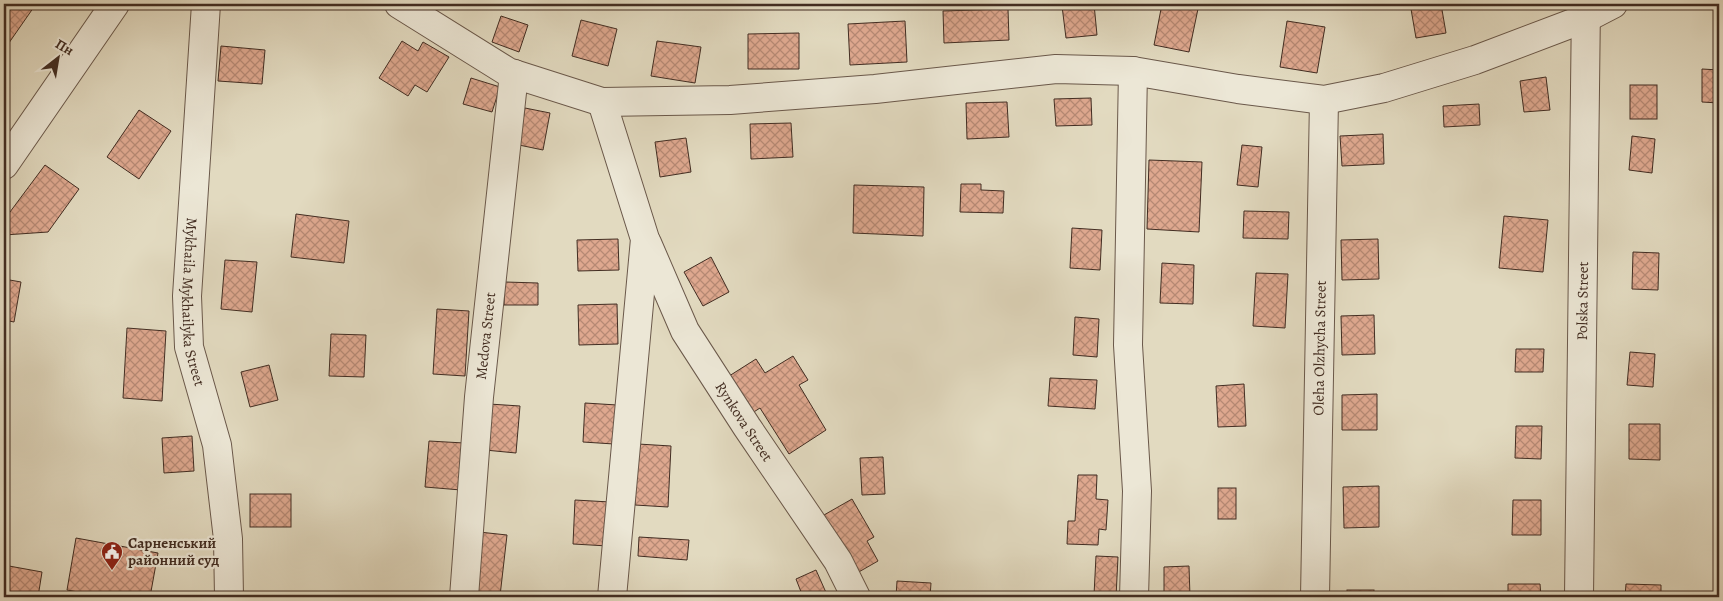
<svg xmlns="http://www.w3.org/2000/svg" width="1723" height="601" font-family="Alegreya,serif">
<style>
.building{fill:url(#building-cross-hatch);stroke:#422d22}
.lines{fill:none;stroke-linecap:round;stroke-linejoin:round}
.minor-casing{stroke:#6a584a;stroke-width:30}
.minor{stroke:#ece7d6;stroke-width:28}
.labels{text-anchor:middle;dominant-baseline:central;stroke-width:4.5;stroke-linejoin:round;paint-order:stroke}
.street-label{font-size:15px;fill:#422d22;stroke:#ece7d6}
.poi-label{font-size:15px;font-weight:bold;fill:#422d22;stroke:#ece7d6;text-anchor:start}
</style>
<defs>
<pattern id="building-cross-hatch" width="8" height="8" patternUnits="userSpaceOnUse" patternTransform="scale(1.25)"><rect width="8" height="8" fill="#dea88f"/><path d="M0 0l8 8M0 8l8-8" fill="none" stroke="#b68974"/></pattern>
</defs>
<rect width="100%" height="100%" fill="#e2dac0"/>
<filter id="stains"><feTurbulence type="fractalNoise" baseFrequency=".004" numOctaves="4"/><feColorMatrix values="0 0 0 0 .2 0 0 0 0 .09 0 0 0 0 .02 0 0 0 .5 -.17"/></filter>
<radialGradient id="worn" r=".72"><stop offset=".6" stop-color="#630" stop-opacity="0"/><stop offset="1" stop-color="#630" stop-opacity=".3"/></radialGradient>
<g class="building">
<path d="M4,4H36L4,50Z"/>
<path d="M447,4H460L456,9Z"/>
<path d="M1094,4L1097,35L1066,38L1062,6Z"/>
<path d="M1162,4H1199L1189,52L1154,45Z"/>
<path d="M1441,4L1446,33L1416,38L1411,9Z"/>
<path d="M1008,9L1009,40L944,43L943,11Z"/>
<path d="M501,16L528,25L519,52L492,42Z"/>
<path d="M581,20L617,29L608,66L572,56Z"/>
<path d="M905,21L907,62L850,65L848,24Z"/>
<path d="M1287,21L1325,27L1317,73L1280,67Z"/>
<path d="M799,33V69H748V34Z"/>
<path d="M402,41L418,51L423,42L449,57L427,92L415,85L408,96L379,78Z"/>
<path d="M657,41L701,47L695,83L651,76Z"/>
<path d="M221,46L265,50L262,84L218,81Z"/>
<path d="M1702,69L1719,70V103L1702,102Z"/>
<path d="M1546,77L1550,110L1524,112L1520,81Z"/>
<path d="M471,78L500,87L492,112L463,104Z"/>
<rect x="1630" y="85" width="27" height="34"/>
<path d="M1091,98L1092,125L1056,126L1054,99Z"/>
<path d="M1007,102L1009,137L967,139L966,103Z"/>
<path d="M1479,104L1480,125L1444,127L1443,106Z"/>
<path d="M525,108L550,113L543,150L519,145Z"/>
<path d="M139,110L171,131L139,179L107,157Z"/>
<path d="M791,123L793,157L751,159L750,124Z"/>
<path d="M1383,134L1384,164L1342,166L1340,136Z"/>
<path d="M1632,136L1655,139L1652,173L1629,170Z"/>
<path d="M686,138L691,172L660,177L655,142Z"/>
<path d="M1242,145L1262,147L1258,187L1237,185Z"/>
<path d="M1149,160L1202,162L1199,232L1147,229Z"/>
<path d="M45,165L79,189L48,232L4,235V220Z"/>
<path d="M961,184H981V190L1004,191L1003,213L960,212Z"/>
<path d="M854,185L924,187L923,236L853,233Z"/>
<path d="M1244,211L1289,212L1288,239L1243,238Z"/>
<path d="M296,214L349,221L344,263L291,257Z"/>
<path d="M1504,216L1548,220L1543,272L1499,268Z"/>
<path d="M1072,228L1102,230L1100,270L1070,268Z"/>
<path d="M618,239L619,270L578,271L577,240Z"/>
<path d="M1378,239L1379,279L1342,280L1341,240Z"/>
<path d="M1633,252L1659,253L1658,290L1632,289Z"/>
<path d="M711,257L729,292L703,306L684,272Z"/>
<path d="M225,260L257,262L252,312L221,309Z"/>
<path d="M1162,263L1194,265L1193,304L1160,303Z"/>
<path d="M1256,273L1288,274L1285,328L1253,326Z"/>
<path d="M4,279L21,282L14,322L4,320Z"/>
<path d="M505,282L538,283V305H504Z"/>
<path d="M617,304L618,344L579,345L578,305Z"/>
<path d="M437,309L469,311L465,376L433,374Z"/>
<path d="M1374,315L1375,354L1342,355L1341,316Z"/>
<path d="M1075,317L1099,319L1097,357L1073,355Z"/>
<path d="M127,328L166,331L162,401L123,398Z"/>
<path d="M331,334L366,335L364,377L329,376Z"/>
<path d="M1516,349H1544L1543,372H1515Z"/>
<path d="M1630,352L1655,354L1653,387L1627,385Z"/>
<path d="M793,356L808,380L799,385L826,430L789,454L760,408L749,415L726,378L756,359L765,373Z"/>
<path d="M269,365L278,400L250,407L241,372Z"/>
<path d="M1050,378L1097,380L1095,409L1048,406Z"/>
<path d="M1244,384L1246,426L1218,427L1216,386Z"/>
<path d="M1377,394V430H1342V395Z"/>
<path d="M585,403L617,405L614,444L583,442Z"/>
<path d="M489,404L520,406L516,453L485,450Z"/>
<path d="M1629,424H1660V460L1629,459Z"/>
<path d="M1516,426H1542L1541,459L1515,458Z"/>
<path d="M192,436L194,471L164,473L162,438Z"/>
<path d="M429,441L464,443L461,490L425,487Z"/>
<path d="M638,444L671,446L668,507L635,505Z"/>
<path d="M883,457L885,494L862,495L860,458Z"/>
<path d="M1078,475H1097L1096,499L1108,500L1106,530L1099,529L1098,545L1067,544L1068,521H1075Z"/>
<path d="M1379,486V527L1344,528L1343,487Z"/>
<rect x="1218" y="488" width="18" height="31"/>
<rect x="250" y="494" width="41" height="33"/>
<path d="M852,499L874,537L867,541L878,561L857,573L824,515Z"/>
<path d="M575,500L610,502L608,546L573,544Z"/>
<path d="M1513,500H1541V535H1512Z"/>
<path d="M479,532L507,535L500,596L472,594Z"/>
<path d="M639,537L689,540L687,560L638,556Z"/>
<path d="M76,538L158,553L150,597H106L67,590Z"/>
<path d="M1096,556L1118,557L1116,597L1094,595Z"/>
<path d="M9,566L42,572L38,597H4Z"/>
<path d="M1189,566L1190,597H1164V567Z"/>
<path d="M816,570L828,597H803L796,579Z"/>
<path d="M897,581L931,583L930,597H896Z"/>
<path d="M1508,584H1540L1541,597H1508Z"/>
<path d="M1626,584L1661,585V597H1625Z"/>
<rect x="1347" y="590" width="27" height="7"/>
</g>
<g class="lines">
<g class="minor-casing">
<g id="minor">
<path id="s1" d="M206,4L187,296L189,347L217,445L228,539L229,597"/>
<path d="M399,4L508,72L602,102L730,100L875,89L1056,69L1133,71L1238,89L1324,100L1384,88L1475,60L1586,18L1613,4"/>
<path d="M1133,71L1128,345L1137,491L1134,597"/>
<path d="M602,102L645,239L612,597"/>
<path d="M4,165L115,4"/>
<path id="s2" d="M647,243L685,331L747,427L838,561L856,597"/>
<path id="s3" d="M464,597L479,397L514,74"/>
<path id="s4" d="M1315,597L1324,100"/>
<path id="s5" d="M1579,597L1586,4"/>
</g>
</g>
<use href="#minor" class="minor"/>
</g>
<defs>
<g id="civic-pin" transform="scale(1.125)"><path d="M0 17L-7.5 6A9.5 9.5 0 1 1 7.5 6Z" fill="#8f2418" stroke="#ece7d6"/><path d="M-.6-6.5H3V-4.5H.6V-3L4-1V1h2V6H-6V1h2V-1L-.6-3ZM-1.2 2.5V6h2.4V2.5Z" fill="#fff"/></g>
</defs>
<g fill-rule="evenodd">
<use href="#civic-pin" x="112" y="552"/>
</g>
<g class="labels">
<g class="street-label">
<text stroke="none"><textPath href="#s5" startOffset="296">Polska Street</textPath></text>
<text stroke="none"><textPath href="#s1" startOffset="299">Mykhaila Mykhailyka Street</textPath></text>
<text stroke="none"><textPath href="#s3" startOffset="262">Medova Street</textPath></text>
<text stroke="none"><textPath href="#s4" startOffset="249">Oleha Olzhycha Street</textPath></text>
<text stroke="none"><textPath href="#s2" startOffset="204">Rynkova Street</textPath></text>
</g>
<g class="poi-label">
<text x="128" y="543">Сарненський<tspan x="128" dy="17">районний суд</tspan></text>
</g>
</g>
<rect width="1723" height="601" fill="none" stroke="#e2dac0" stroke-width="20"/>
<rect x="5" y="5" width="1713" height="591" fill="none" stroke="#422d22" stroke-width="2.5"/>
<rect x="10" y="10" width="1703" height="581" fill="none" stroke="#422d22"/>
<g transform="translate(58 58) rotate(31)" stroke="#ece7d6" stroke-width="4" paint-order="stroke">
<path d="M0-4L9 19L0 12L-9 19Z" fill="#422d22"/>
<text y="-8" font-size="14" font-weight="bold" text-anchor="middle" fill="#422d22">Пн</text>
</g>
<rect width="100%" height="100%" filter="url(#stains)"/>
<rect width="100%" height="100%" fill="url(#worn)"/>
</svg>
